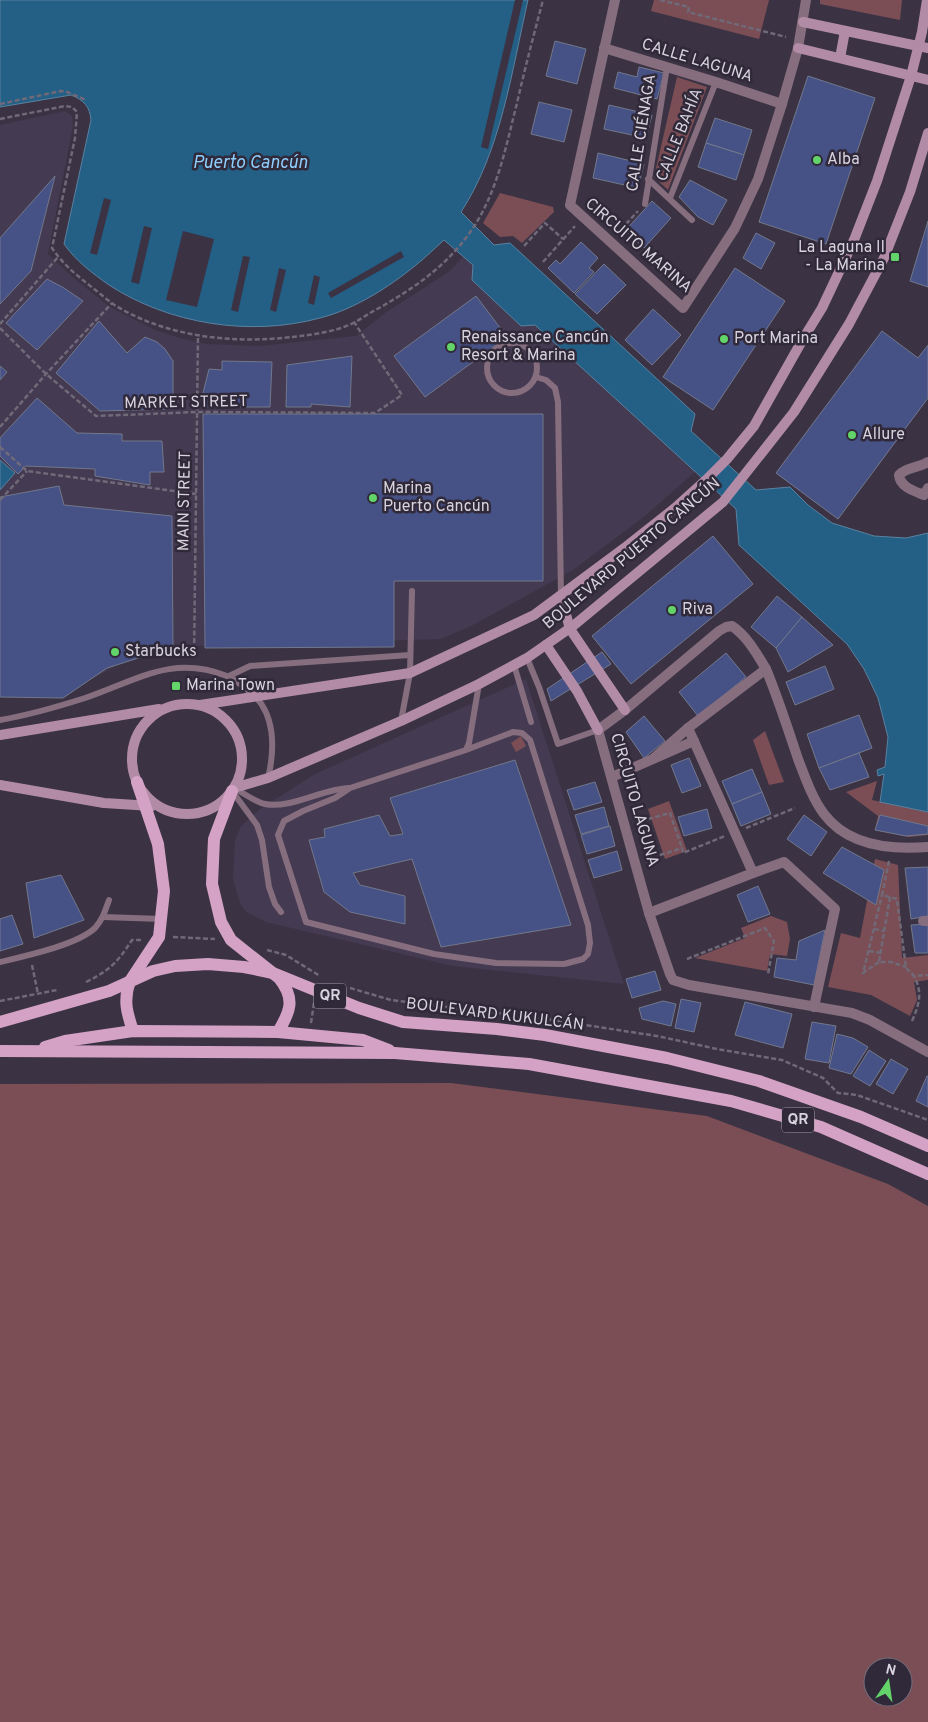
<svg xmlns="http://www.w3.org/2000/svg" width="928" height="1722" font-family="Overpass,sans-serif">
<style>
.built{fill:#443a51}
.green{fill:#7b4e55;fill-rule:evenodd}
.water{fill:#245f86;stroke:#5a82a0}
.pier{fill:#3b3344}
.building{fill:#465186;stroke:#72788c}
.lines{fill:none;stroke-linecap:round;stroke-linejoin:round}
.path{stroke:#706978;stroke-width:2.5;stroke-dasharray:5 2.5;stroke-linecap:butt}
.lane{stroke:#866e7e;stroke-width:6}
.street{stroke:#866e7e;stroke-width:10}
.secondary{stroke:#b28ca6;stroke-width:10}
.primary{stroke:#d4a2c5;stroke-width:12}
.poi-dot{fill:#62d469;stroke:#302939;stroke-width:2}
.labels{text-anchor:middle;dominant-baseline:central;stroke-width:5;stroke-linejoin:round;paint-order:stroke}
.shield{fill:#302939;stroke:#a6a0ac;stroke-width:1}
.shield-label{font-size:15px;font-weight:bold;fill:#d8d3de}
.street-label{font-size:16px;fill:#d8d3de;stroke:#302939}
.poi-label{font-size:16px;fill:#d8d3de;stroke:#302939;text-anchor:start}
.water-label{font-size:18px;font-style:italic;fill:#8dcefd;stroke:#302939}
</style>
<rect width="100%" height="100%" fill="#3b3344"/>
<g class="built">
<path d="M65,111L72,116L73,126L48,254L75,279L110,307L155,330L183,339L207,344L259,346L356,336L385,313L450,271L464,256L473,265L472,280L521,326L535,325L696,471L645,516L573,570L473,625L441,639L203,646L171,645L139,655L118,665L79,686L72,693H0V125Z"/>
<path d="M526,679L624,984L453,966L266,922L248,913L242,907L239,900L233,879L235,840L241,826L260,809L315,774Z"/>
</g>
<g class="green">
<path d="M654,0H769L759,39L651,11Z"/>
<path d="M820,0H902L900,20L820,4Z"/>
<path d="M677,77L707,87L668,190L654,177Z"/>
<path d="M500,193L553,207L554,212L522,243L513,236L500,237L483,223Z"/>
<path d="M765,731L784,782L769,785L753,740Z"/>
<path d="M521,736L526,746L516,752L511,743Z"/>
<path d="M877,781L872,800L928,812V835L909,837L875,830L878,816L846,792Z"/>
<path d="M669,801L687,851L665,859L648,809Z"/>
<path d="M875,859L898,865L902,958L928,955V980L914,982L917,1000L910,1016L871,995L828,987L841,933L860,938Z"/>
<path d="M771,916L787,922L790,939L787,956L770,954L767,971L695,958L745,938L741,928Z"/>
<path d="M451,1083L707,1116L888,1184L928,1206V1722H0V1084ZM873,1667H903V1697H873Z"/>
</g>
<g class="water">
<path d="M0,0H528C512,70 501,151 461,212L494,245L510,243L695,414L691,431L756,490L790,487L808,505L832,523L874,536L906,538L928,533V812L880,802L884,774L878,776L877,770L885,767L888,737L878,698L864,669L847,644L739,545L736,509L535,325L521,326L472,280L473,265L444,240C435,248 426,257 416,265C389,287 355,309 320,318C250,337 169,324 109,285C92,273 76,261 64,244L91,120C90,107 84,100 71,95L0,107Z"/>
<path d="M0,460L15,473L0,490Z"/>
</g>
<g class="pier">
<path d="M515,0H523L488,149L481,147Z"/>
<path d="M104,198L111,200L97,255L90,253Z"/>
<path d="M144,226L152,228L139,284L131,282Z"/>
<path d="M183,231L214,239L197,307L166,300Z"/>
<path d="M401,251L404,257L331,298L328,293Z"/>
<path d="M243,256L250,257L238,312L231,310Z"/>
<path d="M279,268L286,270L276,312L270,310Z"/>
<path d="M314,275L320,277L314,305L308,303Z"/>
</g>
<g class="building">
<path d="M555,41L586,49L577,84L546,76Z"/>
<path d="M639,67L664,73L657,99L614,88L618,72L637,77Z"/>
<path d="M808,76L875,98L826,244L759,222Z"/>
<path d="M539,102L572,110L564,142L531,134Z"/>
<path d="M609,105L652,115L646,138L604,129Z"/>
<path d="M715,118L752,130L744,155L706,143Z"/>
<path d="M706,143L744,155L736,180L698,167Z"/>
<path d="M598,153L644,164L638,188L593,178Z"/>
<path d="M55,176L31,271L0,304V238Z"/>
<path d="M690,180L727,200L713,225L698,217L679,197Z"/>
<path d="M652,201L671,218L644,248L625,231Z"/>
<path d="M928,221V287L910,281Z"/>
<path d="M756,233L775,243L761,269L743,258Z"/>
<path d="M581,242L598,258L589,268L594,272L574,293L548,268L556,260L560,264Z"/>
<path d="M604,264L626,285L597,314L575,294Z"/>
<path d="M735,268L785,301L713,410L663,377Z"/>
<path d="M47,279L64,288L83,301L37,350L6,323Z"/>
<path d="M476,296L507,337L425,397L394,356Z"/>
<path d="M653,309L681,335L652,365L625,340Z"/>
<path d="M99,321L127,353L145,337L157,342L165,349L173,361V409L100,411L56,373Z"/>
<path d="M882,331L918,358L928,345V398L838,519L776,473Z"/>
<path d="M352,356L350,407L311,404V407H286L287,365Z"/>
<path d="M222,361L272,362L270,407H204L203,393L209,369L222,370Z"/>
<path d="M0,366L7,372L0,380Z"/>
<path d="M37,398L77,433L122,434V441H162L164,472H150V485L95,476V469L26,466L18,474L0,456V438Z"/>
<path d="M203,414H543V581H394V647L205,648Z"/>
<path d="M59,486L64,505L172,516L173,647L107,668L63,698L0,697V497Z"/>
<path d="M713,536L753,584L631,684L592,636Z"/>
<path d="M777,596L802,617L776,648L751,627Z"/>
<path d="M802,617L833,645L788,672L776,648Z"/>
<path d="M602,652L611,664L551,701L547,689Z"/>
<path d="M726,653L746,677L698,716L679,692Z"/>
<path d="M825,666L834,689L795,705L786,682Z"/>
<path d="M859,715L872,748L819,768L807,734Z"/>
<path d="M644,716L665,741L644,758L626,732Z"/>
<path d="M859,753L869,777L830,790L819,768Z"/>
<path d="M689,758L701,786L682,793L671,765Z"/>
<path d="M515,760L571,925L441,947L412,859L353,873L360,885L405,896V924L350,912L324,892L309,840L325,837L324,829L379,815L390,836L403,834L390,798Z"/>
<path d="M752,769L762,792L732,804L722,781Z"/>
<path d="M595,782L602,802L574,810L567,790Z"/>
<path d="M762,792L771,814L741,826L732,804Z"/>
<path d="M604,807L609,826L581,834L575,815Z"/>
<path d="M707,809L712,828L684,836L678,817Z"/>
<path d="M804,815L827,832L811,856L787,839Z"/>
<path d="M880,815L928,826V834L906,836L875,830Z"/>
<path d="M610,826L615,846L587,854L581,835Z"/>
<path d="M842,847L884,870L876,905L823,873Z"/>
<path d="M617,851L622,870L594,878L588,860Z"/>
<path d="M928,867V916L911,919L905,868Z"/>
<path d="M61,875L84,920L34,938L26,883Z"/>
<path d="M758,886L770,914L748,922L737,895Z"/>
<path d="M12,915L23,944L0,951V919Z"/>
<path d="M928,924V953H915L911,925Z"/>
<path d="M825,930L814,985L774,977L777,958L796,960L799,941Z"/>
<path d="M655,971L661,990L632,998L626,979Z"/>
<path d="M681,999L701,1003L694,1032L675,1028Z"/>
<path d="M663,1001L676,1004L671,1026L642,1019L639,1008Z"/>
<path d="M745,1002L792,1014L783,1048L735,1035Z"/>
<path d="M812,1022L836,1026L829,1063L805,1059Z"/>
<path d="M837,1034L853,1038L868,1047L851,1074L829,1068Z"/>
<path d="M869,1050L886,1061L870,1086L853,1076Z"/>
<path d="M891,1059L908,1069L893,1094L876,1084Z"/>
<path d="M927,1076H928V1107L916,1101Z"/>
</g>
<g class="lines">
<g class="path">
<path d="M660,0L689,7L688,12L786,37"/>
<path d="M0,104L61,91L67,92L86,100"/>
<path d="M0,119L65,106L72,107L77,112L75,138L52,248C62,263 75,274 89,285C97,291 105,298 113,304C165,337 232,344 292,337C309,335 327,333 344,327C353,324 362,318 370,313C405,294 441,271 465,239C496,200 505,150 517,103C525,68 534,34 543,0"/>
<path d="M626,224L638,211"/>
<path d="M524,246L545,223L563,239"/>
<path d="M543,262L575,226"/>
<path d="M0,324L58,257"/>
<path d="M0,328L46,374L96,416L197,412L375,413L402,395L354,322"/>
<path d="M0,427L46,374L112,303"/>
<path d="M0,447L27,471L196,494"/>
<path d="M0,500L27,471"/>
<path d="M194,658L198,335"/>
<path d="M648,819L670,813L682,848"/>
<path d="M746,828L795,808"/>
<path d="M660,855L682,848L683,853L725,836"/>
<path d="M889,861L882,895L897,899L906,968L914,976L928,975"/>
<path d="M890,897L879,962H891L906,967"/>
<path d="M874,929L884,931"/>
<path d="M173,937L215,939"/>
<path d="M267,950L286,955L320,976"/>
<path d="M869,951L881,953"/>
<path d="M687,959L765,928L774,941L768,974"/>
<path d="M879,962L863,973L882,895"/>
<path d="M32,965L38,994"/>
<path d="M86,982C110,970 117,963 132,940H141"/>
<path d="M350,988L391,1000L546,1019L657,1036L717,1049L782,1060L823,1078L838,1093L857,1095L928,1120"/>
<path d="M0,1001L57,990"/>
<path d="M912,1021C919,1005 923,993 914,976"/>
<path d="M311,1023L314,1003"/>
</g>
<g class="lane">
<path d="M648,179L692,220"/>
<path d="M670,198L716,82"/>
<path d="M645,204L667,67"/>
<circle cx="512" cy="368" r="25"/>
<path d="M536,377L546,380L555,388L558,402L561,596"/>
<path d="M527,658L539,687L558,744L598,730"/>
<path d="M514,665L531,722"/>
<path d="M229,676L250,666L410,655"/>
<path d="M0,720C29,715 57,707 85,698C136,681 171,654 227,676C235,679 242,686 249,691C276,711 275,749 268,778"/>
<path d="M401,721L410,673L412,591"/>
<path d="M466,750L513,732L522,733L530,740L588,925L590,943L588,954L583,959L564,964L496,963L434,954L306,922L278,835L284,821L303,811L335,798L350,788L466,750L469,743L479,684"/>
<path d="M234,788C244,793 255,802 265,804C291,809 322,789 349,788"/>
<path d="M232,791L257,825L262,840L269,887L275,904L281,912"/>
<path d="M103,917L162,919"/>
<path d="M0,962C25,956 77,945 95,928C103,919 105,911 109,900"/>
</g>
<g class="street">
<path d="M615,0L570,205L683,308L735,228L758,179L782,104L798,48L806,0"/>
<path d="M604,48L716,82L782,104"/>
<path d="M928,462C919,468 906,467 899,475C900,487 914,491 924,495L928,488"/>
<path d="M688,728L753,873"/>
<path d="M654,758L688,728L766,669"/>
<path d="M612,777L694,741"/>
<path d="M928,847C891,850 848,846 824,814C812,798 805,777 798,759C788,729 778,698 766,669C757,654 747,636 732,626L726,627L719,631L625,710L598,730L649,913L670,974L673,980L689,985L852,1013L870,1020L928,1052"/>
<path d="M649,913L753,873L784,862L835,909L814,1007"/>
<path d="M923,921H928"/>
</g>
<g class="secondary">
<path d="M803,22L928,48"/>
<path d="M798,48L928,80"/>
<path d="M840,58L845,31"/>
<path d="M561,596L570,629L625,710"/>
<path d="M546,645L577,691L598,730"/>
<circle cx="187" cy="759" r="55"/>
<path d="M200,705L410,673L534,615L627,546L675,508L706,480L727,459L754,426L803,339L822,308L854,240L877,181L911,76L922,32L927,0"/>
<path d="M0,735L159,709"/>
<path d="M0,785L104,803L152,806"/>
<path d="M234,788L268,778L401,721L479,684L527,658L573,626L723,502L794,412L849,324L884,258L910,192L928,133"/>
</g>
<g class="primary">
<path d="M232,791L214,839L212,884L221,922L231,940L279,978C296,999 290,1012 278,1032"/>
<path d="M0,1022L109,991L153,971L175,966L208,964L244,967L273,973L359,1008L403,1022L497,1029L545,1035L667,1058L759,1081L861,1117L928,1146"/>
<path d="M133,1031C127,1013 123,1000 130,981L159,937L164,891L158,844L137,782"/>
<path d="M45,1047L65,1041L133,1031L278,1032L363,1040L389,1050"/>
<path d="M0,1051L395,1053L529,1064L731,1101L821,1127L928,1174"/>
</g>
</g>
<g class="poi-dot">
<circle cx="817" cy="160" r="5"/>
<rect x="890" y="252" width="10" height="10" rx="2.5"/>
<circle cx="724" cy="339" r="5"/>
<circle cx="451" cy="347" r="5"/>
<circle cx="852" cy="435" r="5"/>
<circle cx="373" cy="498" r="5"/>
<circle cx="672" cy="610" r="5"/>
<circle cx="115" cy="652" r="5"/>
<rect x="171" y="681" width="10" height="10" rx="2.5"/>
</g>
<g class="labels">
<g class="shield">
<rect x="314" y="983.5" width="32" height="25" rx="4"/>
<rect x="782" y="1107.5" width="32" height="25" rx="4"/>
</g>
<g class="shield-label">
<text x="330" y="996">QR</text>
<text x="798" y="1120">QR</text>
</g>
<g class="street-label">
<text transform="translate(697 61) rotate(17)">CALLE LAGUNA</text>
<text transform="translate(642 133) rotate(-81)">CALLE CIÉNAGA</text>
<text transform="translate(680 135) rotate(-68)">CALLE BAHÍA</text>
<text transform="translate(638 246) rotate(41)">CIRCUITO MARINA</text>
<text transform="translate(186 403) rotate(-1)">MARKET STREET</text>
<text transform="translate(185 501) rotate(-89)">MAIN STREET</text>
<text transform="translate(632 554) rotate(-40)">BOULEVARD PUERTO CANCÚN</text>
<text transform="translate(634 800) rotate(74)">CIRCUITO LAGUNA</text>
<text transform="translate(495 1015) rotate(7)">BOULEVARD KUKULCÁN</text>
</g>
<g class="poi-label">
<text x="827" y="160">Alba</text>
<text x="885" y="248" text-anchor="end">La Laguna II<tspan x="885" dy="18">- La Marina</tspan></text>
<text x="461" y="338">Renaissance Cancún<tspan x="461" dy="18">Resort &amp; Marina</tspan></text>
<text x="734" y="339">Port Marina</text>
<text x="862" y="435">Allure</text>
<text x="383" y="489">Marina<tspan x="383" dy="18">Puerto Cancún</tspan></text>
<text x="682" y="610">Riva</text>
<text x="125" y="652">Starbucks</text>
<text x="186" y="686">Marina Town</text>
</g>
<g class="water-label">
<text x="250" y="163">Puerto Cancún</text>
</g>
</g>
<g transform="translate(888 1682) rotate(13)"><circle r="24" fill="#302939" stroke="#736d7b"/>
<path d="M0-4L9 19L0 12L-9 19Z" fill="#62d469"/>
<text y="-8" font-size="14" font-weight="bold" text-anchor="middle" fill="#d8d3de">N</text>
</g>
</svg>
